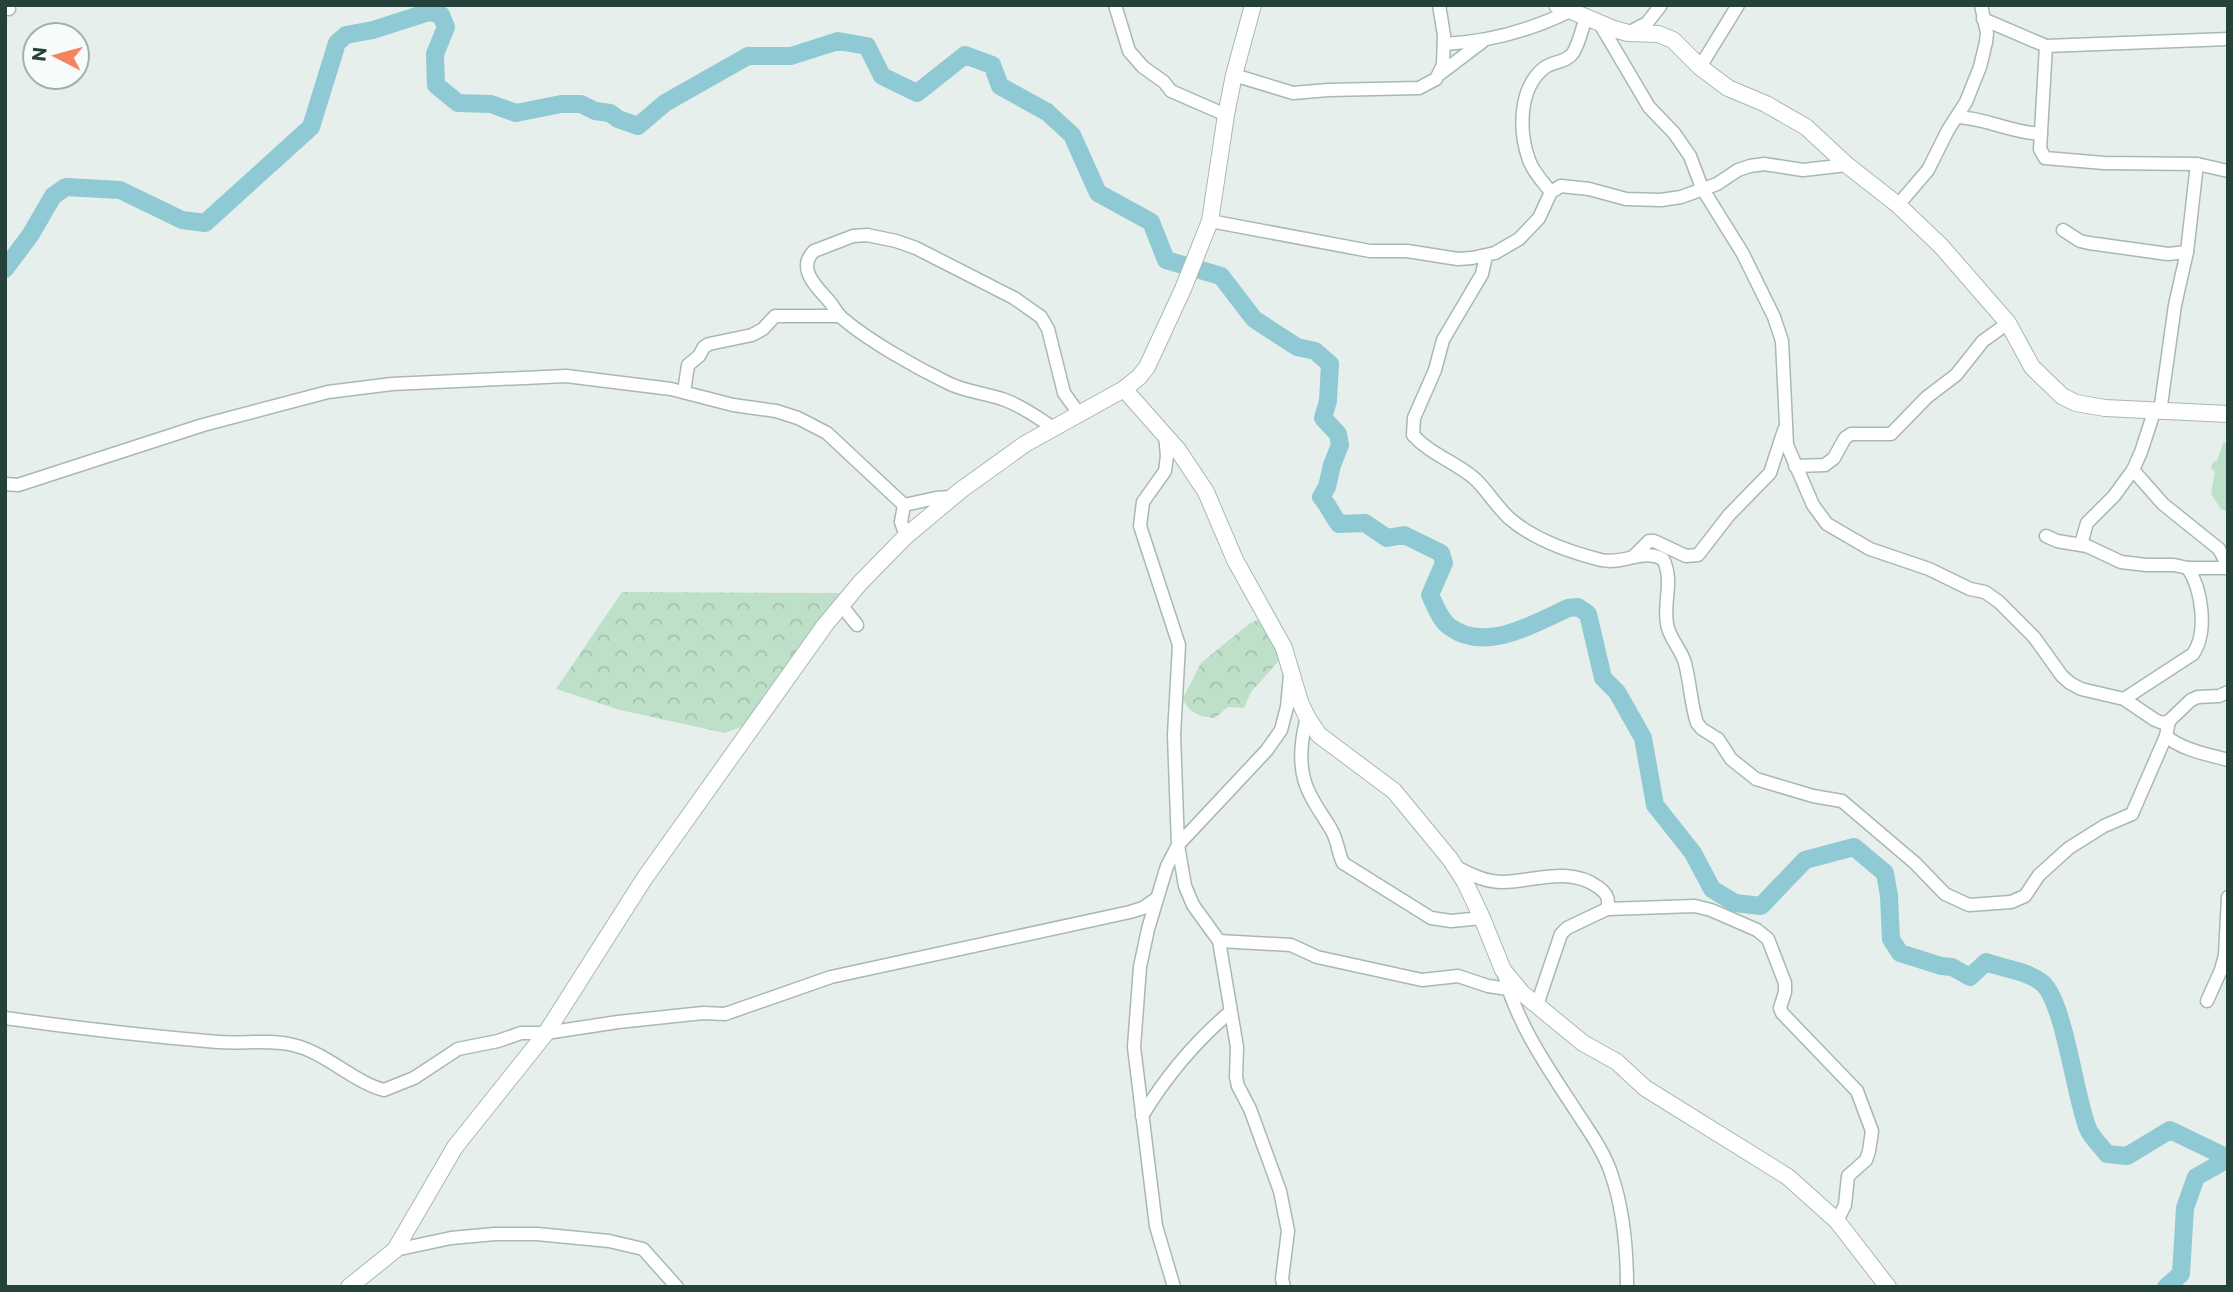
<svg xmlns="http://www.w3.org/2000/svg" width="2233" height="1292" font-family="Commissioner,sans-serif">
<style>
.green{fill:#bfe0c8}
.forest{fill:url(#forest-crowns)}
.lines{fill:none;stroke-linecap:round;stroke-linejoin:round}
.river{stroke:#8ec9d4;stroke-width:18}
.minor-casing{stroke:#a8b8b2;stroke-width:15}
.tertiary-casing{stroke:#a8b8b2;stroke-width:18}
.minor{stroke:#fff;stroke-width:12}
.tertiary{stroke:#fff;stroke-width:16}
</style>
<defs>
<pattern id="forest-crowns" width="20" height="18" patternUnits="userSpaceOnUse" patternTransform="scale(1.75)"><rect width="20" height="18" fill="#bfe0c8"/><path d="M2 6a3 3 0 1 1 6 0M12 15a3 3 0 1 1 6 0" fill="none" stroke="#a4c1ad"/></pattern>
</defs>
<rect width="100%" height="100%" fill="#e6efeb"/>
<path class="green" d="M2223,443H2228V512L2221,509L2211,494L2215,472L2211,468L2213,462L2217,461Z"/>
<g class="forest">
<path d="M622,592L840,593L749,724L725,733L620,710L556,689Z"/>
<path d="M1261,619L1284,655L1251,692L1244,708L1228,707L1215,718C1200,717 1188,713 1183,698L1201,663L1250,623Z"/>
</g>
<g class="lines">
<g class="river">
<path d="M5,269L31,234L53,196L66,187L120,190L182,220L205,223L311,127L337,43L346,35L373,30L429,12L441,15L446,27L435,54L436,85L458,103L491,104L516,113L561,104H581L595,111L610,113L618,119L638,126L665,103L748,56H791L838,41L867,46L882,76L917,93L965,55L992,65L1000,86L1047,112L1072,135L1098,193L1151,222L1166,260L1221,276L1254,319L1297,347L1315,351L1330,364L1328,401L1323,418L1338,434L1340,445L1332,465L1327,487L1321,497C1329,506 1332,515 1339,524L1365,523L1387,538L1404,535L1441,553L1444,563L1430,595C1435,605 1440,620 1450,627C1485,653 1534,624 1568,608L1578,607L1588,614L1603,678L1617,692L1643,738L1655,805L1693,853L1712,889L1735,903L1761,906L1805,860L1854,847L1885,873L1889,896L1891,939L1900,953L1941,966L1952,967L1970,977L1986,962C2004,969 2025,970 2041,982C2064,998 2075,1098 2088,1129C2092,1138 2101,1146 2107,1154L2127,1156L2170,1130L2228,1158"/>
<path d="M2166,1287L2181,1274L2185,1208L2196,1177L2228,1159"/>
</g>
<g class="minor-casing">
<g id="minor">
<path d="M8,5L9,9"/>
<path d="M1115,5L1129,51L1143,67L1164,82L1171,91L1226,115"/>
<path d="M1983,19L2046,46L2228,39"/>
<path d="M1600,24L1649,107L1674,133L1690,156L1702,188L1743,254L1774,317L1782,341L1787,445L1813,505L1827,524L1870,549L1929,569L1970,589L1985,592L1999,602L2034,637L2062,676L2070,683L2081,689L2124,699L2155,720L2163,723L2169,721L2191,700L2198,697L2219,696L2228,692"/>
<path d="M1628,33L1647,23L1661,5"/>
<path d="M1444,44C1489,42 1529,31 1570,11"/>
<path d="M2046,46L2040,149L2045,158L2104,163L2197,164L2228,171"/>
<path d="M1700,67L1738,5"/>
<path d="M1441,73L1482,42"/>
<path d="M1234,75L1293,93L1328,90L1419,88L1436,79L1443,65L1444,35L1439,5"/>
<path d="M1957,117C1986,118 2009,132 2041,134"/>
<path d="M1551,192C1543,182 1533,172 1529,160C1519,132 1518,89 1544,68C1553,61 1566,63 1573,53C1579,44 1582,29 1586,17"/>
<path d="M1898,205L1928,170L1948,130L1966,102L1980,67L1986,42L1987,33L1981,5"/>
<path d="M1210,221L1370,251H1407L1458,259L1472,258L1495,253L1519,239L1539,218L1551,192L1561,186L1589,189L1626,199L1661,200L1681,197L1717,184L1738,170L1750,166L1764,164L1803,170L1847,165"/>
<path d="M2063,230L2080,241L2089,243L2168,254L2187,252"/>
<path d="M1486,256L1482,274L1443,340L1435,370L1414,418L1413,435C1430,454 1455,462 1474,478C1487,490 1496,506 1509,518C1534,540 1569,552 1601,560C1625,565 1642,548 1663,559C1674,581 1663,601 1667,624C1669,638 1681,649 1685,663C1690,682 1691,705 1697,723L1702,729L1718,739L1731,759L1756,779L1813,796L1842,801L1915,863L1945,894L1969,905L2011,902L2025,896L2039,875L2069,848L2104,826L2132,814L2166,736L2169,721"/>
<path d="M684,392L688,365L699,356L704,347L709,344L752,335L763,329L775,316H840"/>
<path d="M2160,412L2175,305L2187,252L2197,164"/>
<path d="M1052,427C1037,417 1022,406 1005,400C986,393 966,392 948,383C915,367 869,341 842,318C836,313 834,306 829,301C817,287 796,269 814,251L853,236L867,235L896,241L916,248L1014,298L1041,317L1048,329L1064,393L1080,415"/>
<path d="M1165,434L1167,456L1165,471L1143,502L1140,526L1179,645L1174,735L1178,845L1167,866L1148,929L1140,967L1134,1047L1156,1226L1174,1287"/>
<path d="M1795,466L1825,465L1834,458L1845,438L1851,434H1891L1927,397L1956,375L1983,341L2008,323"/>
<path d="M2133,470L2163,504L2219,549L2228,566"/>
<path d="M5,484L18,485L203,425L328,392L392,384L566,376L671,389L733,405L776,411L798,418L827,433L904,505L901,522L906,536"/>
<path d="M904,505L936,498L951,497"/>
<path d="M2046,536L2057,541L2087,546L2121,562L2146,565H2174L2188,568H2228"/>
<path d="M2081,544L2087,523L2114,496L2133,470L2141,452L2154,412"/>
<path d="M1633,557L1649,541H1654L1686,556L1698,555L1729,515L1770,473L1784,430"/>
<path d="M842,606L857,625"/>
<path d="M2124,699L2193,654C2208,632 2202,590 2188,568"/>
<path d="M1307,717C1300,744 1297,773 1312,798C1318,810 1326,820 1332,831C1338,842 1338,853 1343,863L1431,918L1451,921L1482,918"/>
<path d="M2166,736C2182,750 2207,754 2228,760"/>
<path d="M1456,867C1472,875 1485,882 1503,882C1535,881 1569,866 1598,887C1607,893 1610,899 1607,909L1567,928L1561,934L1537,1005"/>
<path d="M1607,909L1695,906L1711,910L1757,930L1768,939L1785,983V992L1780,1008L1782,1013L1857,1091L1872,1131L1869,1151L1866,1160L1848,1176L1845,1205L1837,1221"/>
<path d="M1219,941L1291,945L1317,957L1422,980L1458,976L1488,986L1508,989"/>
<path d="M1504,974C1517,1024 1548,1068 1576,1111C1589,1131 1605,1153 1612,1176C1624,1212 1627,1249 1627,1287"/>
<path d="M2207,1001L2221,970L2225,955L2228,897"/>
<path d="M5,1018C76,1028 147,1036 218,1042C243,1044 269,1039 293,1045C325,1052 355,1083 384,1090L414,1078L458,1049L498,1041L521,1033H546L618,1022L703,1013L725,1014L831,977L1130,912L1143,908L1156,899"/>
<path d="M1142,1116C1165,1078 1196,1041 1230,1012"/>
<path d="M395,1250L451,1238L495,1234H537L609,1241L643,1249L677,1287"/>
<path d="M1284,1287L1282,1279L1288,1231L1280,1191L1250,1109L1238,1086L1236,1077L1237,1047L1219,941L1193,905L1185,886L1178,845L1267,750L1281,730L1287,707L1290,675"/>
</g>
</g>
<g class="tertiary-casing">
<g id="tertiary">
<path d="M1557,5L1614,29L1628,33L1658,34L1673,40L1700,67L1728,88L1766,104L1806,127L1847,165L1898,205L1941,246L2008,323L2032,367L2062,396L2076,403L2105,408L2228,414"/>
<path d="M1124,389L1178,450L1206,492L1235,560L1284,648L1300,702L1307,717L1319,735L1394,791L1450,859L1465,882L1482,918L1503,970L1522,993L1583,1043L1617,1062L1645,1088L1788,1177L1837,1221L1888,1287"/>
<path d="M349,1287L395,1250L455,1147L546,1033L644,879L825,625L860,583L906,536L961,490L1025,444L1124,389L1139,377L1147,367L1183,289L1210,221L1226,115L1234,75L1253,5"/>
</g>
</g>
<use href="#minor" class="minor"/>
<use href="#tertiary" class="tertiary"/>
</g>
<rect width="2233" height="1292" fill="none" stroke="#24423a" stroke-width="14"/>
<g transform="translate(56 56) rotate(276)"><circle r="33" fill="#f7fbf9" stroke="#a3b1ad" stroke-width="2"/>
<path d="M0-5L12 26L0 18L-12 26Z" fill="#f4845f"/>
<text y="-10" font-size="19" font-weight="bold" text-anchor="middle" fill="#24423a">N</text>
</g>
</svg>
